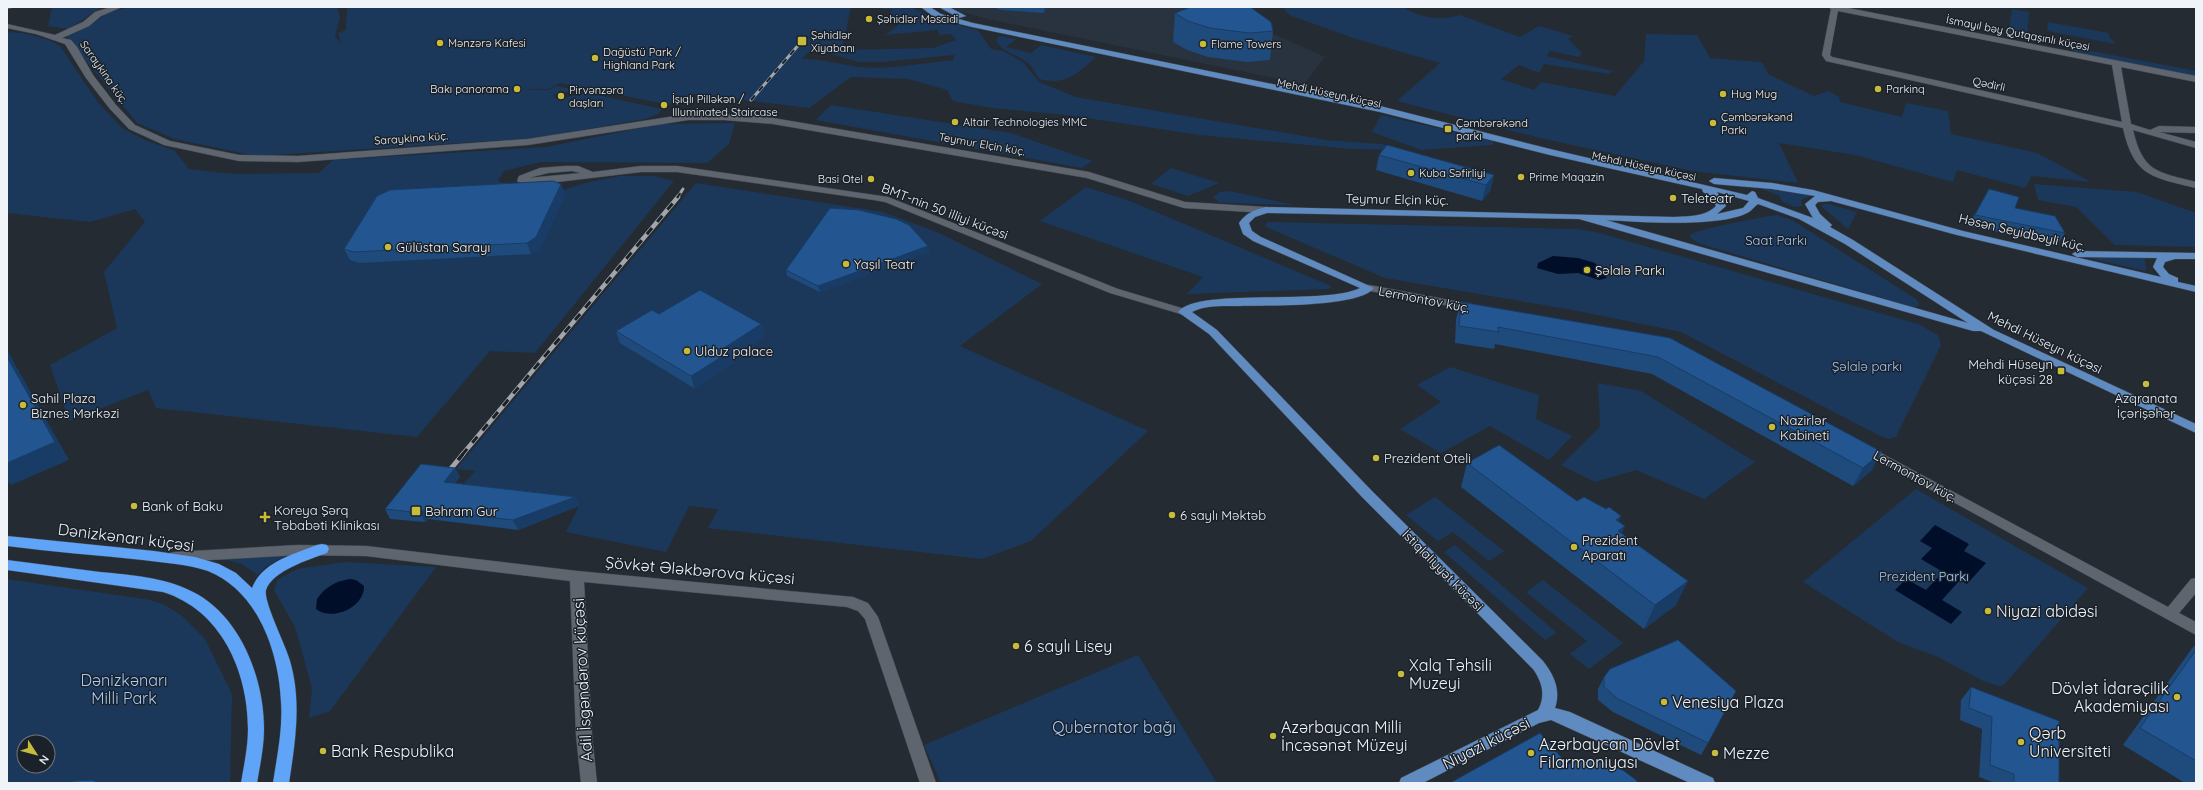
<svg xmlns="http://www.w3.org/2000/svg" width="2203" height="790" font-family="Quicksand,sans-serif">
<style>
.built{fill:#29333f}
.green{fill:#1b385a;fill-rule:evenodd}
.water{fill:#000e2a}
.lines{fill:none;stroke-linecap:round;stroke-linejoin:round}
.minor-casing{stroke:#444950;stroke-width:1}
.major-casing{stroke:#444950;stroke-width:1}
.highway-casing{stroke:#444950;stroke-width:1}
.minor{fill:#5e656e;fill-rule:evenodd}
.major{fill:#5f8bc0;fill-rule:evenodd}
.highway{fill:#5fa4f7;fill-rule:evenodd}
.rail-far2-casing{stroke:#a2a6ac;stroke-width:3}
.rail-far1-casing{stroke:#a2a6ac;stroke-width:4.5}
.rail-casing{stroke:#a2a6ac;stroke-width:5}
.rail-far2{stroke:#1b2128;stroke-width:2;stroke-dasharray:6;stroke-linecap:butt}
.rail-far1{stroke:#1b2128;stroke-width:3;stroke-dasharray:8;stroke-linecap:butt}
.rail{stroke:#1b2128;stroke-width:3.5;stroke-dasharray:11;stroke-linecap:butt}
.wall{fill:#1e4a7c}
.shaded-wall{fill:#183c65}
.building{fill:#235690;stroke:#183c65}
.poi-dot{fill:#c7bb3b;stroke:#1b2128;stroke-width:1.5}
.labels{text-anchor:middle;dominant-baseline:central;stroke-width:3;stroke-linejoin:round;paint-order:stroke}
.far-poi-label{font-size:11px;fill:#f0f4f9;stroke:#1b2128;text-anchor:start}
.far-street-label{font-size:11px;fill:#f0f4f9;stroke:#1b2128}
.poi-label{font-size:13px;fill:#f0f4f9;stroke:#1b2128;text-anchor:start}
.street-label{font-size:13px;fill:#f0f4f9;stroke:#1b2128}
.park-label{font-size:13px;fill:#a2cbfd;stroke:#1b2128}
.near-street-label{font-size:16px;fill:#f0f4f9;stroke:#1b2128}
.near-poi-label{font-size:16px;fill:#f0f4f9;stroke:#1b2128;text-anchor:start}
.near-park-label{font-size:16px;fill:#a2cbfd;stroke:#1b2128}
</style>
<rect width="100%" height="100%" fill="#252b32"/>
<path class="built" d="M951,7H1253L1269,32L1325,57L1304,84L988,19L961,12Z"/>
<g class="green">
<path d="M52,7L100,8L69,29L48,26Z"/>
<path d="M132,7H337L340,17L335,36L341,44L338,33L346,30L347,8L342,7H851L842,48C822,46 815,43 802,59C822,59 840,64 859,67C890,70 923,63 954,60V55L882,62H858L818,50L826,47L843,50L933,48L956,40L951,34L940,35L938,30L885,35L899,25L889,16L892,9H882L883,7H911L935,19L978,30L991,49L1003,51L1024,63L1039,82L1076,97L1326,140L1382,144L1397,150L1352,149L1200,135L1067,115L992,108L953,101L947,90L908,79L851,77L809,108L693,94L670,105L560,83L548,89L513,90H549L556,86L576,90L553,95L557,99L588,93L662,109L658,114L645,119L536,138L256,156L175,139L137,123L65,35L96,21L110,11Z"/>
<path d="M1283,7H1403C1420,18 1440,21 1460,15L1520,37L1539,26L1573,36L1568,39L1582,53L1579,57L1550,51L1547,56L1613,71L1609,74L1544,64L1539,73L1519,65L1501,79L1534,90L1541,82L1615,96L1644,61L1646,34L1697,35L1710,58L1762,62L1768,74L1814,96L1828,91L1839,97L1840,102L1902,117L1906,103L1948,111L1951,134L2037,153L2091,182L2032,176L2025,188L1957,170L1953,182L1855,155L1779,143L1798,183L1692,171L1540,138L1397,101L1440,63L1353,38L1289,15Z"/>
<path d="M2012,9L2029,12L2027,39L2008,36Z"/>
<path d="M2048,22L2109,33V37L2116,44L2047,31Z"/>
<path d="M7,32L23,33L49,40L60,46L97,101L122,128L145,140L175,151L189,169L235,174L319,173L333,160L546,147L661,124L735,123L729,144L707,163L541,162L504,171L498,181L508,186L557,192L585,183L620,176H653L674,181L535,353L490,351L417,437L156,408L148,390L69,421L50,365L117,328L104,272L145,222L135,209L90,222L7,213Z"/>
<path d="M999,36L1016,39L1006,47L1031,53L1041,45L1096,57C1078,73 1066,86 1039,79C1036,74 1033,67 1028,63C1016,53 1005,55 996,40Z"/>
<path d="M2070,47L2196,71V76L2072,53Z"/>
<path d="M831,105L1011,133L1092,161L1082,168L816,120Z"/>
<path d="M1381,115L1493,141V145L1421,150L1372,132Z"/>
<path d="M1171,168L1219,183L1188,196L1151,184Z"/>
<path d="M696,183L883,212L939,233L1042,284L960,346L1148,431L1031,541L982,559L708,528L718,509L689,506L666,552L566,532L579,506L456,492L475,471L456,469Z"/>
<path d="M2034,184L2137,192L2196,213V247L2115,245L2076,207L2038,200Z"/>
<path d="M1086,187L1130,201L1331,286L1329,289L1187,294L1203,277L1040,221Z"/>
<path d="M1759,188L1813,195L1801,200L1802,206L1794,207L1781,201L1780,196Z"/>
<path d="M1229,191L1294,205L1225,203L1219,202L1213,197L1220,192Z"/>
<path d="M1823,204H1829L1857,212L1848,229L1822,207Z"/>
<path d="M1769,216L1777,215L1792,220L1916,299L1920,305L1914,307L1909,306L1698,243L1691,238L1690,235C1696,229 1755,219 1769,216Z"/>
<path d="M1268,222L1577,229L1596,232L1918,324L1938,335L1941,345L1896,437L1889,439L1878,435L1681,332L1573,310L1385,278L1268,228L1265,225Z"/>
<path d="M2089,258H2145L2146,271Z"/>
<path d="M1450,367L1539,395L1536,419L1572,436L1549,460L1490,426L1441,453L1400,429L1441,402L1417,385Z"/>
<path d="M1598,383L1641,391L1755,462L1704,499L1636,470L1595,482L1561,465L1600,427Z"/>
<path d="M1916,489L2088,588L2004,685L1999,686L1983,681L1938,657L1898,642L1803,582Z"/>
<path d="M1435,497L1504,551L1489,561L1453,532L1438,541L1406,515Z"/>
<path d="M1455,545L1557,633L1545,640L1444,552Z"/>
<path d="M287,555L265,567L258,575L242,564L223,559Z"/>
<path d="M345,562L436,567L330,711L309,718L312,688L295,627L274,590L277,580L297,569Z"/>
<path d="M7,579L151,600L167,606L182,616L205,639L232,694L230,783H7ZM24,742H48V766H24Z"/>
<path d="M1543,580L1623,643L1589,669L1570,654L1587,641L1526,592Z"/>
<path d="M1138,655L1217,783H941L924,745Z"/>
</g>
<g class="water">
<path d="M1553,256L1578,258L1595,263L1607,278L1599,280L1578,273L1558,274L1537,268L1538,263Z"/>
<path d="M1935,525L1969,544L1964,551L1986,563L1967,584L1960,580L1942,600L1962,612L1951,624L1895,590L1906,579L1926,590L1943,572L1921,559L1932,548L1920,541Z"/>
<path d="M350,579L356,580L364,586C365,607 332,622 316,609L317,599C325,587 336,581 350,579Z"/>
</g>
<g class="lines">
<g class="minor-casing">
<g id="minor">
<path d="M7,7H15L7,9Z"/>
<path d="M111,7H122L101,16L89,26L62,38L71,40L77,47L93,75L116,105L135,125L170,141L239,155L298,156L528,139L688,114H724L773,118L1089,172L1185,202L1266,207L1271,210L1266,213L1184,208L1087,178L773,124L724,120H688L528,145L298,162L239,161L164,145L129,129L110,109L86,78L65,44L36,34L7,28V24L55,35L83,22L95,12Z"/>
<path d="M1828,7H1843L2196,76V82L2121,67L2131,124L2150,130L2159,126L2196,127V133L2159,132L2196,142V148L2133,130C2143,173 2158,172 2196,182V188C2152,177 2134,177 2123,128L1826,61L1822,55L1831,9ZM1838,11L2112,65L2122,122L1832,57L1830,55Z"/>
<path d="M565,166H578L593,172L641,166H677L888,197L1118,289L1188,310L1190,312L1184,315L1110,293L885,202L874,200L677,172H641L540,184H522L517,181L519,176L540,168ZM572,171L581,173L528,178L548,173Z"/>
<path d="M1369,285L1476,305L1481,308L1476,311L1365,290L1364,288L1365,286Z"/>
<path d="M1866,445L2168,607L2191,579L2196,578V593L2179,613L2196,622V635L1862,452L1860,449Z"/>
<path d="M298,545L366,546L577,571L853,597L868,603L878,617L936,783H920L865,619L858,611L847,607L584,582L592,735L597,783H581L576,735L570,581L366,556L298,555L175,562L170,561L168,557L170,553L175,552Z"/>
</g>
</g>
<g class="major-casing">
<g id="major">
<path d="M921,7H930L941,14L973,23L1380,106L1550,149L1747,195L1752,191L1755,192L1758,198L1813,218L1805,204L1815,196L1772,189L1714,184L1709,181L1714,178L1772,183L1813,190L1963,231L2161,277L2153,267L2157,258L2077,257L2072,254L2077,251L2196,253V259H2175L2165,262L2163,267L2169,274L2178,278V282L2196,286V292L1957,235L1831,201L1818,202L1815,205L1820,214L1832,225L1830,227L1853,240L1994,330L2196,424V433L1981,331H1973L1579,219L1267,213L1255,217L1249,223L1252,231L1261,237L1374,288C1359,308 1264,305 1237,306C1222,306 1205,305 1192,312L1217,330L1372,491L1543,661C1554,675 1561,690 1555,708L1570,712L1713,778L1715,783H1690L1551,720L1539,723L1423,783H1399L1401,778L1538,710C1546,695 1542,682 1533,669L1362,497L1209,334L1178,312C1197,287 1324,306 1360,288L1253,241L1243,234L1239,223C1246,213 1254,210 1266,207L1674,217C1689,216 1705,217 1716,206L1712,198L1703,192L1702,189L1550,155L1380,112L972,27L935,18ZM1717,192L1749,201L1743,208L1717,214L1726,206ZM1758,204L1799,219L1845,244L1968,323L1606,220C1639,222 1721,228 1749,212C1752,210 1755,206 1758,204Z"/>
<path d="M939,7H949L966,16L959,18Z"/>
</g>
</g>
<g class="highway-casing">
<g id="highway">
<path d="M7,536L154,551L195,557L219,564L236,573L252,588C262,562 294,554 317,545L322,544L327,545L329,549L327,553C310,559 272,571 266,590C263,601 286,646 290,661C302,702 295,743 289,783H273C277,756 283,729 281,702C279,652 258,591 208,571C188,564 164,563 143,560C97,555 52,552 7,546Z"/>
<path d="M7,560C38,564 69,568 100,572C131,575 163,577 191,591C240,614 264,678 264,729C264,747 260,765 257,783H241C244,765 248,747 248,729C248,671 221,610 163,592L7,570Z"/>
</g>
</g>
<use href="#minor" class="minor"/>
<use href="#major" class="major"/>
<use href="#highway" class="highway"/>
<g class="rail-far2-casing">
<g id="rail-far2">
<path d="M751,100L802,41"/>
<path d="M677,198L683,189"/>
</g>
</g>
<g class="rail-far1-casing">
<path id="rail-far1" d="M462,455L678,197"/>
</g>
<g class="rail-casing">
<path id="rail" d="M444,477L463,454"/>
</g>
<use href="#rail-far2" class="rail-far2"/>
<use href="#rail-far1" class="rail-far1"/>
<use href="#rail" class="rail"/>
</g>
<g class="wall">
<path d="M993,7H1047L1044,13L1001,10Z"/>
<path d="M1175,13L1273,31L1270,60L1247,62L1208,57L1187,50L1173,42Z"/>
<path d="M1379,155L1494,175L1490,191L1482,201L1376,170Z"/>
<path d="M561,184L565,195L540,249L531,254L360,263L350,260L344,249Z"/>
<path d="M1989,189L2015,208L2065,233L2058,244L1968,226Z"/>
<path d="M928,246L929,252L820,292L787,276L786,270Z"/>
<path d="M1461,302L1670,338L1872,470L1853,486L1652,374L1495,344L1494,349L1455,343L1456,319Z"/>
<path d="M659,314L761,324L764,336L732,357L734,363L694,388L620,343L616,331Z"/>
<path d="M1467,463L1577,501L1606,509L1621,516L1618,521L1622,533L1676,605L1644,629L1461,487Z"/>
<path d="M455,468L460,477L455,483L575,497L579,506L518,530L428,519L425,522L390,519L385,509Z"/>
<path d="M2196,645V783H2185L2123,745L2193,647Z"/>
<path d="M1604,677L1708,743L1701,755L1613,712L1598,700V689Z"/>
<path d="M1971,687L2059,783H1995L1979,777L1982,729L1960,720L1961,700Z"/>
</g>
<g class="shaded-wall">
<path d="M1044,7H1047L1044,13Z"/>
<path d="M1494,175L1490,191L1482,201L1486,185Z"/>
<path d="M561,184L565,195L540,249L531,254L527,243Z"/>
<path d="M928,246L929,252L820,292L818,286Z"/>
<path d="M761,324L764,336L732,357L734,363L694,388L691,376L724,348Z"/>
<path d="M7,350L69,460L11,485L7,481Z"/>
<path d="M1882,452L1872,470L1853,486L1863,468Z"/>
<path d="M455,468L460,477L449,491L444,482Z"/>
<path d="M575,497L579,506L518,530L513,520Z"/>
<path d="M423,510L428,519L425,522L420,513Z"/>
<path d="M1621,516L1611,540L1616,520Z"/>
<path d="M1625,526L1615,550L1618,531Z"/>
<path d="M1688,581L1676,605L1644,629L1655,605Z"/>
</g>
<g class="building">
<path d="M1191,7H1250L1271,22L1273,31L1249,33L1210,28L1188,21L1175,13Z"/>
<path d="M1387,145L1494,175L1486,185L1379,155Z"/>
<path d="M553,181L561,184L536,237L527,243L354,252L344,249L377,196L390,190Z"/>
<path d="M1989,189L2019,197L2015,208L2055,216L2065,233L1975,215Z"/>
<path d="M830,208L859,210L896,219L909,225L928,246L818,286L786,270Z"/>
<path d="M700,290L761,324L724,348L731,351L691,376L616,331L652,310L659,314Z"/>
<path d="M1461,302L1670,338L1882,452L1863,468L1658,357L1498,327L1499,332L1459,326Z"/>
<path d="M7,357L55,442L7,463Z"/>
<path d="M1499,445L1577,501L1584,497L1606,509L1609,507L1621,516L1616,520L1625,526L1618,531L1688,581L1655,605L1467,463Z"/>
<path d="M421,464L455,468L444,482L575,497L513,520L423,510L420,513L385,509Z"/>
<path d="M1678,640L1736,691L1708,743L1618,699L1604,687V677L1610,669Z"/>
<path d="M2196,650V761L2140,728Z"/>
<path d="M1971,687L2059,721V783H2014V774L1990,765L1992,717L1969,708Z"/>
<path d="M1540,733L1567,764L1586,760L1610,764L1624,771L1636,780L1638,783H1450Z"/>
<path d="M92,780L100,783H68L74,781Z"/>
</g>
<g class="poi-dot">
<circle cx="869" cy="19" r="4"/>
<rect x="797" y="36" width="10" height="10" rx="2"/>
<circle cx="440" cy="43" r="4"/>
<circle cx="1203" cy="44" r="4"/>
<circle cx="595" cy="58" r="4"/>
<circle cx="517" cy="89" r="4"/>
<circle cx="1878" cy="89" r="4"/>
<circle cx="1723" cy="94" r="4"/>
<circle cx="561" cy="96" r="4"/>
<circle cx="664" cy="105" r="4"/>
<circle cx="955" cy="122" r="4"/>
<circle cx="1713" cy="123" r="4"/>
<rect x="1444" y="125" width="8" height="8" rx="2"/>
<circle cx="1411" cy="173" r="4"/>
<circle cx="1521" cy="177" r="4"/>
<circle cx="871" cy="179" r="4"/>
<circle cx="1673" cy="198" r="4"/>
<circle cx="388" cy="247" r="4"/>
<circle cx="846" cy="264" r="4"/>
<circle cx="1587" cy="270" r="4"/>
<circle cx="687" cy="351" r="4"/>
<rect x="2057" y="367" width="8" height="8" rx="2"/>
<circle cx="2146" cy="384" r="4"/>
<circle cx="23" cy="405" r="4"/>
<circle cx="1772" cy="427" r="4"/>
<circle cx="1376" cy="458" r="4"/>
<circle cx="134" cy="506" r="4"/>
<rect x="411" y="506" width="10" height="10" rx="2"/>
<circle cx="1172" cy="515" r="4"/>
<path d="M263 511h4v4h4v4h-4v4h-4v-4h-4v-4h4z"/>
<circle cx="1574" cy="547" r="4"/>
<circle cx="1988" cy="611" r="4"/>
<circle cx="1016" cy="646" r="4"/>
<circle cx="1401" cy="674" r="4"/>
<circle cx="2177" cy="697" r="4"/>
<circle cx="1664" cy="702" r="4"/>
<circle cx="1273" cy="736" r="4"/>
<circle cx="2021" cy="742" r="4"/>
<circle cx="323" cy="751" r="4"/>
<circle cx="1531" cy="753" r="4"/>
<circle cx="1715" cy="753" r="4"/>
</g>
<g class="labels">
<g class="far-poi-label">
<text x="877" y="19">Şəhidlər Məscidi</text>
<text x="811" y="35">Şəhidlər<tspan x="811" dy="13">Xiyabanı</tspan></text>
<text x="448" y="43">Mənzərə Kafesi</text>
<text x="1211" y="44">Flame Towers</text>
<text x="603" y="52">Dağüstü Park /<tspan x="603" dy="13">Highland Park</tspan></text>
<text x="509" y="89" text-anchor="end">Bakı panorama</text>
<text x="1886" y="89">Parkinq</text>
<text x="569" y="90">Pirvənzəra<tspan x="569" dy="13">daşları</tspan></text>
<text x="1731" y="94">Hug Mug</text>
<text x="672" y="99">İşıqlı Pilləkən /<tspan x="672" dy="13">Illuminated Staircase</tspan></text>
<text x="1721" y="117">Çəmbərəkənd<tspan x="1721" dy="13">Parkı</tspan></text>
<text x="963" y="122">Altair Technologies MMC</text>
<text x="1456" y="123">Çəmbərəkənd<tspan x="1456" dy="13">parkı</tspan></text>
<text x="1419" y="173">Kuba Səfirliyi</text>
<text x="1529" y="177">Prime Maqazin</text>
<text x="863" y="179" text-anchor="end">Basi Otel</text>
</g>
<g class="far-street-label">
<text transform="translate(2018 33) rotate(11)">İsmayıl bəy Qutqaşınlı küçəsi</text>
<text transform="translate(104 72) rotate(55)">Saraykina küç.</text>
<text transform="translate(1989 84) rotate(12)">Qədirli</text>
<text transform="translate(1329 93) rotate(12)">Mehdi Hüseyn küçəsi</text>
<text transform="translate(411 138) rotate(-4)">Saraykina küç.</text>
<text transform="translate(982 144) rotate(10)">Teymur Elçin küç.</text>
<text transform="translate(1644 166) rotate(12)">Mehdi Hüseyn küçəsi</text>
</g>
<g class="poi-label">
<text x="1681" y="198">Teleteatr</text>
<text x="396" y="247">Gülüstan Sarayı</text>
<text x="854" y="264">Yaşıl Teatr</text>
<text x="1595" y="270">Şəlalə Parkı</text>
<text x="695" y="351">Ulduz palace</text>
<text x="2053" y="364" text-anchor="end">Mehdi Hüseyn<tspan x="2053" dy="15">küçəsi 28</tspan></text>
<text x="31" y="398">Sahil Plaza<tspan x="31" dy="15">Biznes Mərkəzi</tspan></text>
<text x="2146" y="398" text-anchor="middle">Azqranata<tspan x="2146" dy="15">İçərişəhər</tspan></text>
<text x="1780" y="420">Nazirlər<tspan x="1780" dy="15">Kabineti</tspan></text>
<text x="1384" y="458">Prezident Oteli</text>
<text x="142" y="506">Bank of Baku</text>
<text x="274" y="510">Koreya Şərq<tspan x="274" dy="15">Təbabəti Klinikası</tspan></text>
<text x="425" y="511">Bəhram Gur</text>
<text x="1180" y="515">6 saylı Məktəb</text>
<text x="1582" y="540">Prezident<tspan x="1582" dy="15">Aparatı</tspan></text>
</g>
<g class="street-label">
<text transform="translate(1397 199) rotate(1)">Teymur Elçin küç.</text>
<text transform="translate(945 211) rotate(21)">BMT-nin 50 illiyi küçəsi</text>
<text transform="translate(2022 232) rotate(13)">Həsən Seyidbəyli küç.</text>
<text transform="translate(1424 299) rotate(11)">Lermontov küç.</text>
<text transform="translate(2045 342) rotate(26)">Mehdi Hüseyn küçəsi</text>
<text transform="translate(1915 476) rotate(29)">Lermontov küç.</text>
<text transform="translate(1443 570) rotate(45)">İstiqlaliyyət küçəsi</text>
</g>
<g class="park-label">
<text x="1776" y="240">Saat Parkı</text>
<text x="1867" y="366">Şəlalə parkı</text>
<text x="1924" y="576">Prezident Parkı</text>
</g>
<g class="near-street-label">
<text transform="translate(126 537) rotate(7)">Dənizkənarı küçəsi</text>
<text transform="translate(700 570) rotate(5)">Şövkət Ələkbərova küçəsi</text>
<text transform="translate(582 680) rotate(-93)">Adil İsgəndərov küçəsi</text>
<text transform="translate(1486 743) rotate(-27)">Niyazi küçəsi</text>
</g>
<g class="near-poi-label">
<text x="1996" y="611">Niyazi abidəsi</text>
<text x="1024" y="646">6 saylı Lisey</text>
<text x="1409" y="665">Xalq Təhsili<tspan x="1409" dy="18">Muzeyi</tspan></text>
<text x="2169" y="688" text-anchor="end">Dövlət İdarəçilik<tspan x="2169" dy="18">Akademiyası</tspan></text>
<text x="1672" y="702">Venesiya Plaza</text>
<text x="1281" y="727">Azərbaycan Milli<tspan x="1281" dy="18">İncəsənət Müzeyi</tspan></text>
<text x="2029" y="733">Qərb<tspan x="2029" dy="18">Universiteti</tspan></text>
<text x="1539" y="744">Azərbaycan Dövlət<tspan x="1539" dy="18">Filarmoniyası</tspan></text>
<text x="331" y="751">Bank Respublika</text>
<text x="1723" y="753">Mezze</text>
</g>
<g class="near-park-label">
<text x="124" y="680">Dənizkənarı<tspan x="124" dy="18">Milli Park</tspan></text>
<text x="1114" y="727">Qubernator bağı</text>
</g>
</g>
<rect width="2203" height="790" fill="none" stroke="#f0f4f9" stroke-width="16"/>
<g transform="translate(36 754) rotate(126)"><circle r="19" fill="#1b2128" stroke="#70757c"/>
<path d="M0-3L7 15L0 10L-7 15Z" fill="#c7bb3b"/>
<text y="-6" font-size="11" font-weight="bold" text-anchor="middle" fill="#f0f4f9">N</text>
</g>
</svg>
